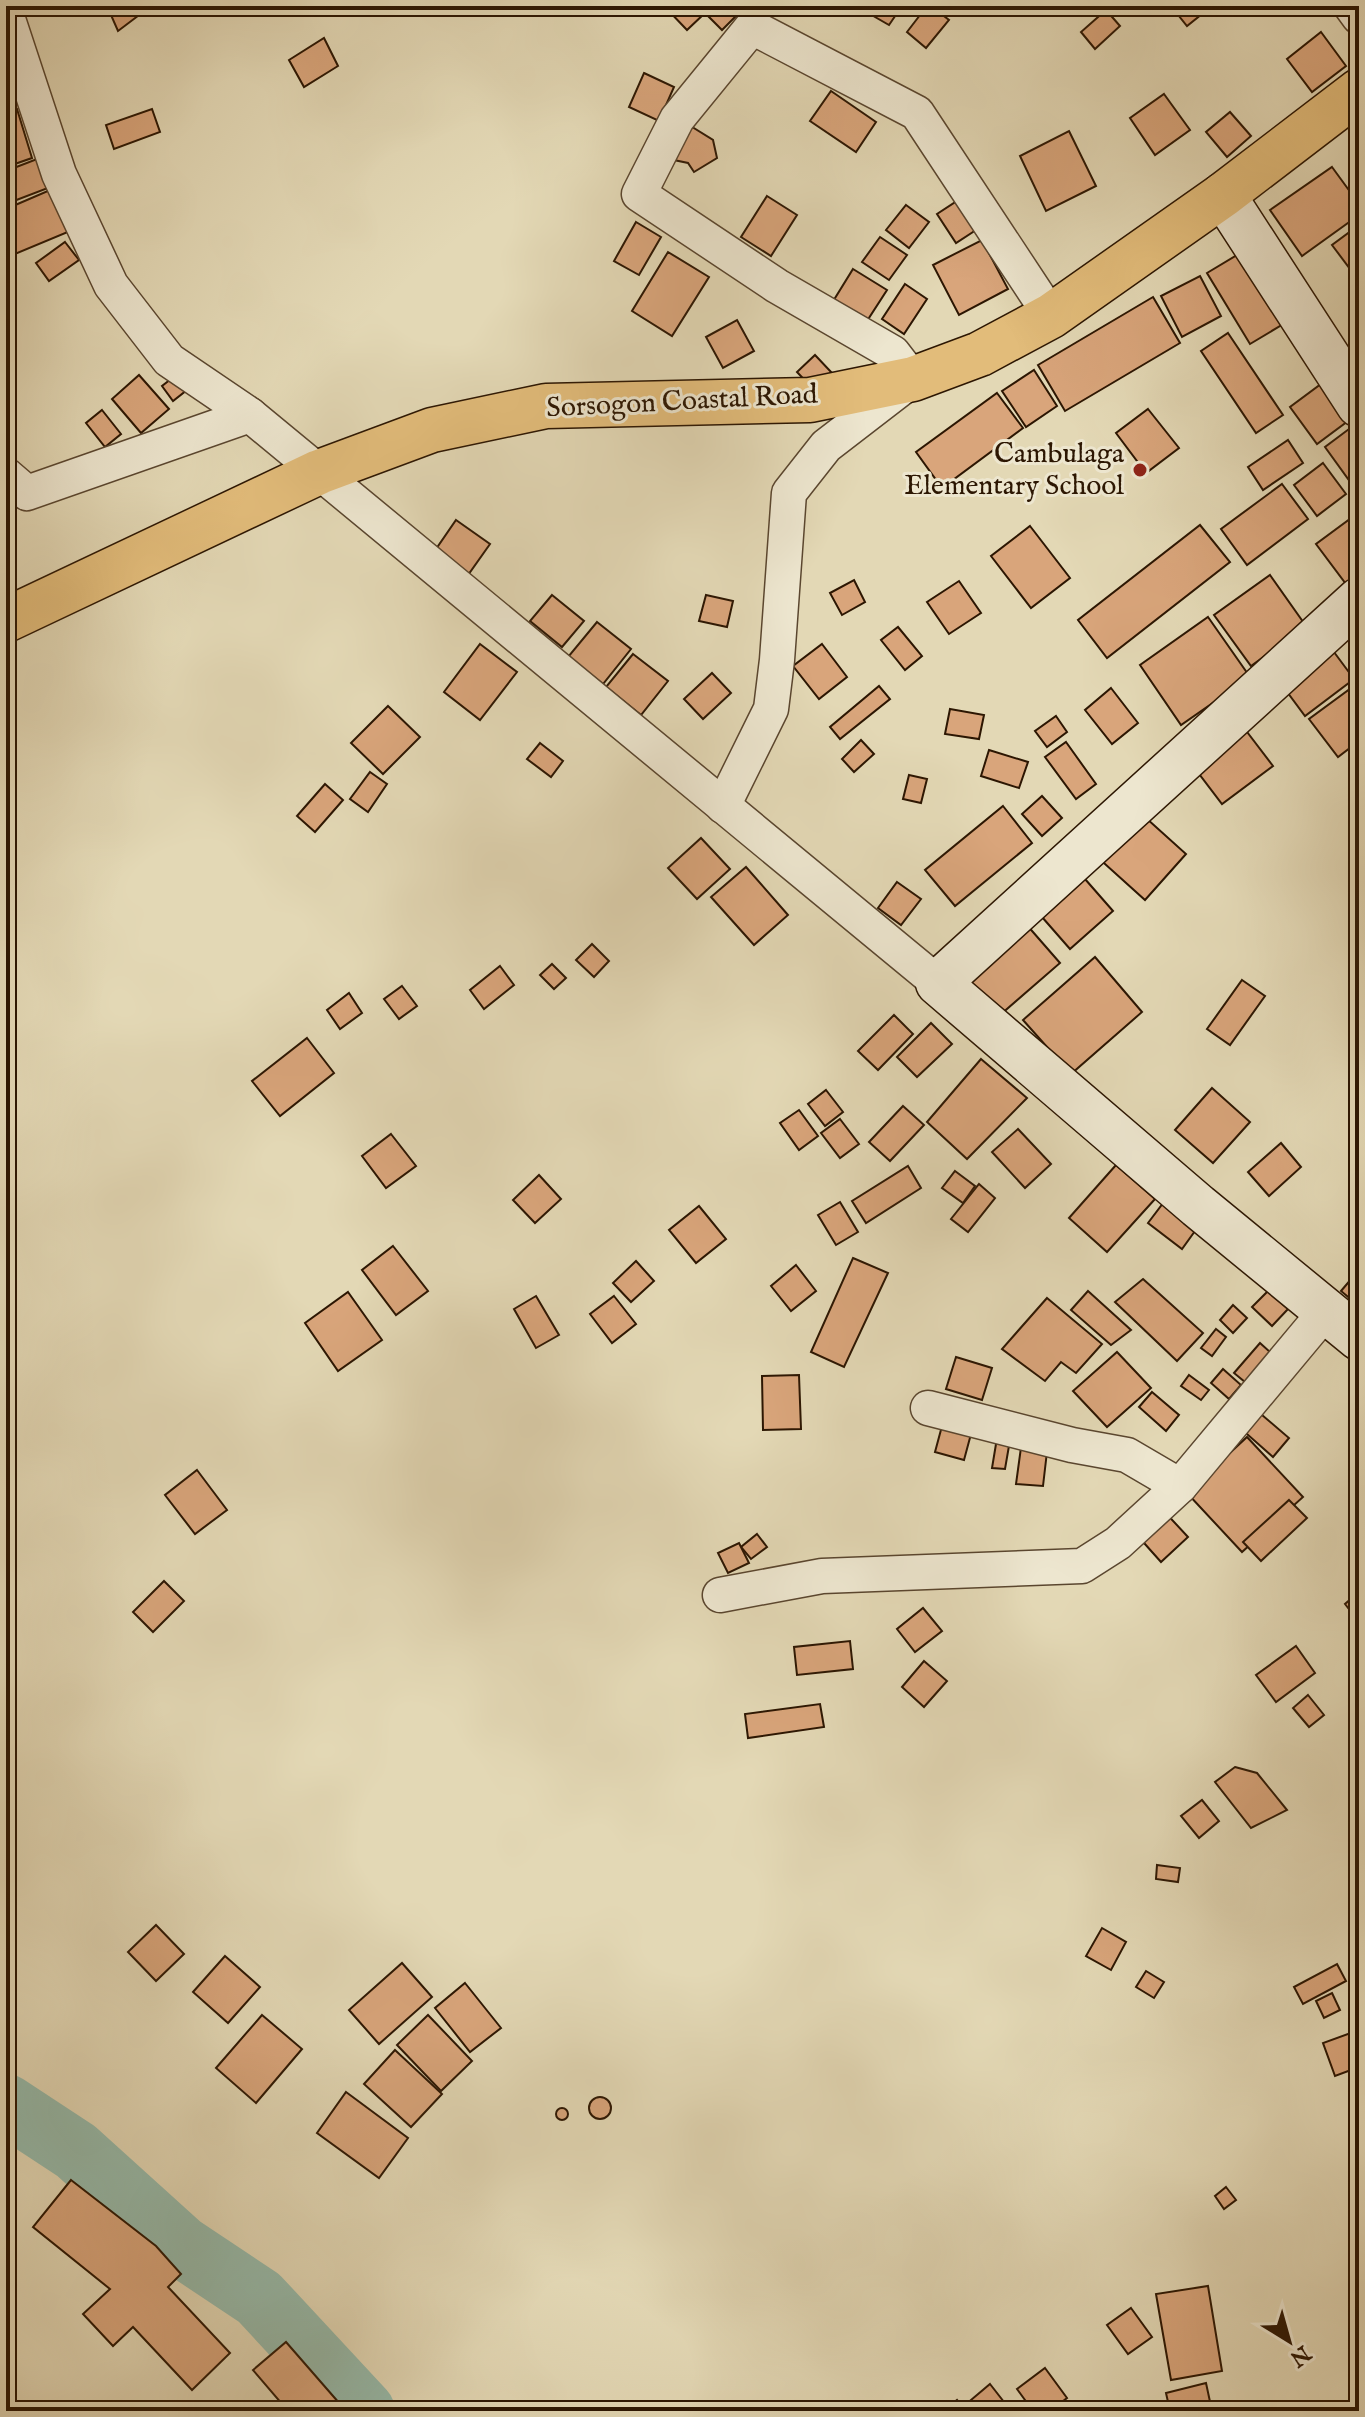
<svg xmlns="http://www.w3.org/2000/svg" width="1365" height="2417" font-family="'IM FELL English',serif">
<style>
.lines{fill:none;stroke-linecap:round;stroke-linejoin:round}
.river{stroke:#96baaa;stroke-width:62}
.building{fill:#d9a57b;stroke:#2c1602;stroke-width:2}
.street-casing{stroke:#5a462f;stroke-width:37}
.secondary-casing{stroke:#2c1602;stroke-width:47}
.highway-casing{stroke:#2c1602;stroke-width:47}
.street{stroke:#ede6cf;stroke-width:34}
.secondary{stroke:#ede6cf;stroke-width:44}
.highway{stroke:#e2bc7a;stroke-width:44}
.poi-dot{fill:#8f2418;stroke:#ede6cf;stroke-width:3}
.labels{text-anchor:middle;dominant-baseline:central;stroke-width:6;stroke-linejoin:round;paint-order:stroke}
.street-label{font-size:28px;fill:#2c1602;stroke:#ede6cf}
.poi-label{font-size:28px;fill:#2c1602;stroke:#ede6cf;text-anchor:end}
</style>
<rect width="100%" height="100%" fill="#e3d8b5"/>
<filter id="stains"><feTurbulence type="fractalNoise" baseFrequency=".0025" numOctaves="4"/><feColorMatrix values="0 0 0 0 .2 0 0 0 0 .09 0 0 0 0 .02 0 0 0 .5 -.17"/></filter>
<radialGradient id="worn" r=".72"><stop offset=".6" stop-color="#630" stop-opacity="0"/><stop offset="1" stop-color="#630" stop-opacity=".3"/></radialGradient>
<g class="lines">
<path class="river" d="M6,2105L76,2151L181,2246L259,2298L364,2411"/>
</g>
<g class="building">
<path d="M107,6H151L118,31Z"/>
<path d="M738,6L742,10L722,30L705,13L687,30L665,7Z"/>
<path d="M856,6H902L889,25Z"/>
<path d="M927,6H931L949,20L926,48L907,32Z"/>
<path d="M1171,6H1212L1187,26Z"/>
<path d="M1106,10L1120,26L1095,49L1081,32Z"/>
<path d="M1321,32L1346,66L1312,92L1287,59Z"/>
<path d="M324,38L338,66L304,87L289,60Z"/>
<path d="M644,73L674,87L659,121L629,107Z"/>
<path d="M831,91L876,122L856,152L810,121Z"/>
<path d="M1164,94L1190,130L1155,155L1130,118Z"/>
<path d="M17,109L32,158L6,167V113Z"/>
<path d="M152,109L160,132L114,149L106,125Z"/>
<path d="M1230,112L1251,136L1227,157L1206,132Z"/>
<path d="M689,125L713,140L717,158L694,172L688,163L669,159Z"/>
<path d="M1069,131L1096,186L1046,211L1020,156Z"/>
<path d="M37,159L48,188L6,204V171Z"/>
<path d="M1332,167L1359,204V215L1302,256L1270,210Z"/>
<path d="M57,187L75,229L15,254L6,232V209Z"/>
<path d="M767,196L797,215L771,256L741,237Z"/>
<path d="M957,201L976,230L956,243L937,214Z"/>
<path d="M906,205L929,222L909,248L886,230Z"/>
<path d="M636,222L661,237L639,275L614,261Z"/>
<path d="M1359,225V281L1332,245Z"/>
<path d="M880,237L907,255L889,280L862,262Z"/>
<path d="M982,240L1008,289L959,315L933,265Z"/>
<path d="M65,242L79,260L49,281L36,263Z"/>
<path d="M1247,249L1290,320L1250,344L1207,273Z"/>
<path d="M668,252L709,277L672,336L632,311Z"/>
<path d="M853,269L887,290L865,324L832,303Z"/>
<path d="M1200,276L1221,316L1182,337L1161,296Z"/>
<path d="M905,284L927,299L904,334L882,319Z"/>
<path d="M1153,297L1180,343L1065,411L1038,365Z"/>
<path d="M737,320L754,351L723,368L706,337Z"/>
<path d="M1228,333L1283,415L1256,433L1201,351Z"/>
<path d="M815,355L832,373L814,390L797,372Z"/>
<path d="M1034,370L1057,406L1026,427L1002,391Z"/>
<path d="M180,372L192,386L173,401L162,386Z"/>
<path d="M139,375L169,409L141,433L112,399Z"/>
<path d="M1321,384L1348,421L1317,444L1290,407Z"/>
<path d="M997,393L1023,428L942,488L916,452Z"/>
<path d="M1148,409L1179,448L1146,473L1116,433Z"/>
<path d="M102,410L121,434L105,447L86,423Z"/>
<path d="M1353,426L1359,433V477L1351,483L1325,447Z"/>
<path d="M1288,440L1303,463L1263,490L1248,467Z"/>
<path d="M1323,463L1346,494L1317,516L1294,485Z"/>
<path d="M1282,484L1308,519L1247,565L1221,529Z"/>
<path d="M1358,513L1359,580L1349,588L1316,544Z"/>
<path d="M456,520L490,544L468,575L434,552Z"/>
<path d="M1200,525L1230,562L1107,658L1078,620Z"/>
<path d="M1030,526L1070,578L1031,608L991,556Z"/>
<path d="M1270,575L1306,626L1251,666L1214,615Z"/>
<path d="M854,580L865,602L842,615L830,593Z"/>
<path d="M959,581L981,613L949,634L927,602Z"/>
<path d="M552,595L584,621L562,647L530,621Z"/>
<path d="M706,595L733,601L727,627L699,621Z"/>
<path d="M1208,617L1250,677L1181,725L1140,665Z"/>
<path d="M597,622L631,649L603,684L568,657Z"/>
<path d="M898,627L922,656L905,670L881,640Z"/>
<path d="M480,644L517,672L480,720L444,692Z"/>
<path d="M822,644L847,677L819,699L793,666Z"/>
<path d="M1328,644L1354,679L1305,716L1279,681Z"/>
<path d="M633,654L668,681L641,715L606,687Z"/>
<path d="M712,673L731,693L703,719L684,699Z"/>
<path d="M1358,683L1359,741L1338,757L1309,719Z"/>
<path d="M879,686L890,699L840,739L830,727Z"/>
<path d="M1111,688L1138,723L1112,744L1085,710Z"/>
<path d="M388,706L420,737L383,774L351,743Z"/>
<path d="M950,709L984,715L979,739L945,734Z"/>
<path d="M1056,716L1067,732L1047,747L1035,731Z"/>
<path d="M1241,724L1273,766L1222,804L1190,762Z"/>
<path d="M861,740L874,754L854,772L842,759Z"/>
<path d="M1066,742L1096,784L1076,799L1045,757Z"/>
<path d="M540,743L563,761L551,777L527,759Z"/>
<path d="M989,750L1028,762L1019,788L981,776Z"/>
<path d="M370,772L387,784L368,812L350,799Z"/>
<path d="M909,775L927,779L921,803L903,799Z"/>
<path d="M325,784L343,800L315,832L297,816Z"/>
<path d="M1042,796L1062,818L1042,836L1022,814Z"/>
<path d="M1003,806L1032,843L955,906L925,870Z"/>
<path d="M1136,809L1186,854L1145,900L1095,855Z"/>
<path d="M701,838L730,869L697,899L668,868Z"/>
<path d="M746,867L788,915L754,945L711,897Z"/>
<path d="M1078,871L1113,911L1070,949L1035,909Z"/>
<path d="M897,882L921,899L901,925L878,908Z"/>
<path d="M1019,916L1060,963L1000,1015L959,968Z"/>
<path d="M592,944L609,961L594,977L576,960Z"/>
<path d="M1095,957L1142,1012L1071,1074L1023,1020Z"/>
<path d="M552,964L566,978L554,989L540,975Z"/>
<path d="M500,966L514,985L484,1009L470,990Z"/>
<path d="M1242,980L1265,996L1230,1045L1207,1029Z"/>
<path d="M402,986L417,1006L399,1019L384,999Z"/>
<path d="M349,993L362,1013L340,1029L327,1010Z"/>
<path d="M894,1015L913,1034L878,1070L858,1051Z"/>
<path d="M931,1023L952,1044L917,1077L897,1057Z"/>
<path d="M307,1038L334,1073L280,1116L252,1081Z"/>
<path d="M981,1059L1027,1098L967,1159L927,1122Z"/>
<path d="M1212,1088L1250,1122L1213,1163L1175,1130Z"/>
<path d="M826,1090L843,1112L825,1126L808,1104Z"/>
<path d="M903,1106L924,1125L890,1161L869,1142Z"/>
<path d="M799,1110L818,1136L799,1150L780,1123Z"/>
<path d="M840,1119L859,1144L840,1158L821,1133Z"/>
<path d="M1018,1129L1051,1164L1025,1188L992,1152Z"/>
<path d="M391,1134L416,1166L386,1188L362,1156Z"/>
<path d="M1281,1143L1301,1167L1269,1196L1248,1172Z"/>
<path d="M1116,1165L1155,1199L1107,1252L1069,1218Z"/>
<path d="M908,1166L921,1188L866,1223L852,1201Z"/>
<path d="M955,1171L975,1186L963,1203L942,1188Z"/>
<path d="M539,1175L561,1199L535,1223L513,1200Z"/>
<path d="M979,1184L995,1198L968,1232L951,1219Z"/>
<path d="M1167,1198L1200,1224L1182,1249L1148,1223Z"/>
<path d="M840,1202L858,1232L836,1245L818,1215Z"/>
<path d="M699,1206L726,1239L696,1263L669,1230Z"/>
<path d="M393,1246L428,1291L396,1315L362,1270Z"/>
<path d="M853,1258L888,1273L844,1367L811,1352Z"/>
<path d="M636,1261L654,1281L631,1302L613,1283Z"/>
<path d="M796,1265L816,1291L791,1311L771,1286Z"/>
<path d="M1358,1271L1359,1272V1306L1341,1291Z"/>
<path d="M1143,1279L1203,1333L1177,1361L1115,1302Z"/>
<path d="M1088,1291L1131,1330L1111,1345L1071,1310Z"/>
<path d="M1268,1291L1288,1309L1272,1326L1252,1307Z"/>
<path d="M348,1292L382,1340L338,1371L305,1323Z"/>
<path d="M536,1296L559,1335L536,1348L514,1309Z"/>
<path d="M614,1296L636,1324L612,1343L590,1314Z"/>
<path d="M1047,1298L1102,1344L1076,1373L1061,1362L1045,1381L1002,1349Z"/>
<path d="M1233,1305L1247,1318L1233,1333L1220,1320Z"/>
<path d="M1216,1329L1226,1337L1212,1356L1201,1348Z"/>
<path d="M1260,1343L1270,1352L1245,1382L1234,1373Z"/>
<path d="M1117,1352L1151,1388L1107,1427L1073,1391Z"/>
<path d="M956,1357L992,1368L982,1400L946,1389Z"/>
<path d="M1223,1369L1241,1385L1229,1399L1211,1383Z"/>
<path d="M799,1375L801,1429L763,1430L762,1376Z"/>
<path d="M1189,1375L1209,1390L1201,1400L1181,1386Z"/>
<path d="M1152,1392L1179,1415L1166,1431L1139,1407Z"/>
<path d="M1255,1409L1289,1438L1273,1457L1239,1427Z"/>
<path d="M942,1426L971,1434L964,1460L935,1452Z"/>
<path d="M1247,1437L1303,1497L1242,1552L1187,1493Z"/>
<path d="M997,1438L1010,1440L1005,1469L992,1468Z"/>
<path d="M1022,1440L1048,1443L1043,1486L1016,1484Z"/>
<path d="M197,1470L227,1510L195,1534L165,1495Z"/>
<path d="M1289,1500L1307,1518L1261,1561L1243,1542Z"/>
<path d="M1162,1509L1188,1537L1161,1562L1136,1534Z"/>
<path d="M757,1534L767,1547L751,1559L741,1547Z"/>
<path d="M739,1543L749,1563L728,1573L718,1553Z"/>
<path d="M164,1581L184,1601L153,1632L133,1612Z"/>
<path d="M1359,1592V1622L1345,1604Z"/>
<path d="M923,1608L942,1631L915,1652L897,1629Z"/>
<path d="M850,1641L853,1669L797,1675L794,1647Z"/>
<path d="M1296,1646L1315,1673L1276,1702L1256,1675Z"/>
<path d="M924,1661L947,1681L924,1707L902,1687Z"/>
<path d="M1308,1695L1324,1715L1309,1727L1293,1708Z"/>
<path d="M820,1704L824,1727L748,1738L745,1714Z"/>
<path d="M1235,1767L1257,1773L1287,1810L1251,1828L1215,1782Z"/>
<path d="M1202,1800L1219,1821L1199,1838L1181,1816Z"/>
<path d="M1157,1865L1180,1868L1178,1882L1156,1879Z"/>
<path d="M156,1925L184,1954L156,1981L128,1952Z"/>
<path d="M1102,1928L1126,1942L1111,1970L1086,1956Z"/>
<path d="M225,1956L260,1987L228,2023L193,1992Z"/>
<path d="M402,1963L432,1997L379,2044L349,2010Z"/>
<path d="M1337,1964L1346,1981L1303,2004L1294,1987Z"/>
<path d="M1146,1971L1164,1982L1154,1998L1136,1987Z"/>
<path d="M465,1983L501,2028L470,2052L435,2008Z"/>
<path d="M1332,1993L1340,2010L1324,2018L1316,2001Z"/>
<path d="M262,2015L302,2049L256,2103L216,2068Z"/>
<path d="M428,2015L472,2061L441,2091L397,2045Z"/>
<path d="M1359,2030V2067L1335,2076L1323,2043Z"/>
<path d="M395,2050L442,2094L411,2127L364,2084Z"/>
<path d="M346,2092L408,2138L379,2178L317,2133Z"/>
<circle cx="600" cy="2108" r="11"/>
<circle cx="562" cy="2114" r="6"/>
<path d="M71,2180L156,2246L181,2274L168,2287L230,2353L192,2390L133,2327L113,2346L83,2314L110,2289L33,2227Z"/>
<path d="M1226,2187L1236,2200L1224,2209L1215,2196Z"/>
<path d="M1208,2286L1222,2371L1171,2380L1156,2294Z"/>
<path d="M1131,2308L1152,2337L1128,2354L1107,2325Z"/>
<path d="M286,2342L340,2404L332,2411H288L253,2370Z"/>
<path d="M1045,2368L1067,2398L1050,2411H1033L1017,2389Z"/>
<path d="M1206,2383L1212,2411H1170L1166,2393Z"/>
<path d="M990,2384L1011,2411H970L965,2405Z"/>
<path d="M957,2400L966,2411H944Z"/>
</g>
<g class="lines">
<g class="street-casing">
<g id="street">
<path d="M1351,6L1359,17"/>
<path d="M6,13L59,174L111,285L169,360L250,415L938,983"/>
<path d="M6,475L27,493L250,415"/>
<path d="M723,806L771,709L777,660L789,493L826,446L913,379L893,353L777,286L639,194L677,119L752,27L917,113L1051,316"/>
<path d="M928,1408L1072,1445L1127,1455L1180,1486"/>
<path d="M720,1595L822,1576L1082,1566L1118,1543L1180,1486L1326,1311"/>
</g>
</g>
<g class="secondary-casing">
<g id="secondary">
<path d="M1223,195L1359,405"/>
<path d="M1359,600L938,983L1198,1206L1359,1338"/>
</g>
</g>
<g class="highway-casing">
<path id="highway" d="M6,620L319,472L432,430L546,406L810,400L913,379L980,354L1051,316L1223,195L1359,91"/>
</g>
<use href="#street" class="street"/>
<use href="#secondary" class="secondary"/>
<use href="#highway" class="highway"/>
</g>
<circle class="poi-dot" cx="1140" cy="470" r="8"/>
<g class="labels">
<g class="street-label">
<text transform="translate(682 402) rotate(-3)">Sorsogon Coastal Road</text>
</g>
<g class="poi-label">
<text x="1124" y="454">Cambulaga<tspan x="1124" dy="32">Elementary School</tspan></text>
</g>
</g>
<rect width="1365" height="2417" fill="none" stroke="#e3d8b5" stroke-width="32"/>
<rect x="8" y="8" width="1349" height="2401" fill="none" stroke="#2c1602" stroke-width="4"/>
<rect x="16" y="16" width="1333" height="2385" fill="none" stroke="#2c1602" stroke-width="2"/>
<g transform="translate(1289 2341) rotate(143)" stroke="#ede6cf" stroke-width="6" paint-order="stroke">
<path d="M0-6L14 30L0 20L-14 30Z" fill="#2c1602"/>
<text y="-12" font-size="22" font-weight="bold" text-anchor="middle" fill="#2c1602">N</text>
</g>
<rect width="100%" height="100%" filter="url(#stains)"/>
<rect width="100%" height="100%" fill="url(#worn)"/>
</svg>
